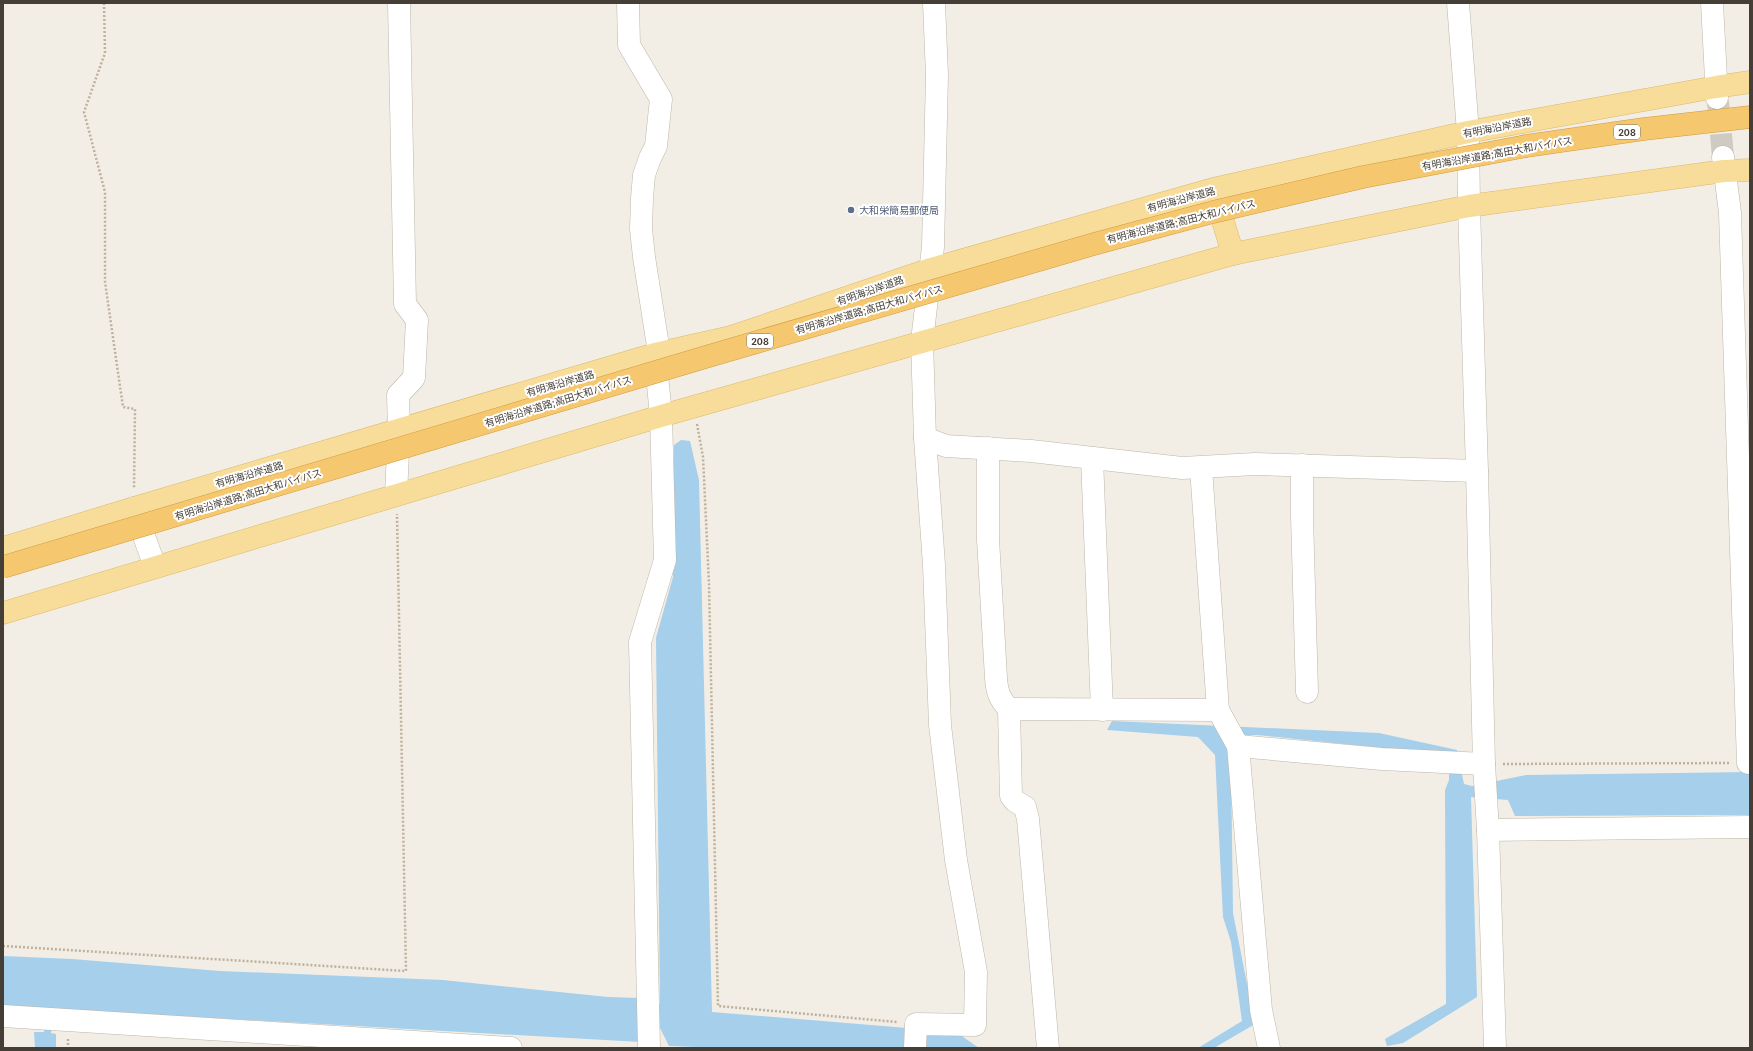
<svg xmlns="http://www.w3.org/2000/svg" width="1753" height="1051" font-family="Inter,'Noto Sans JP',sans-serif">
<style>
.water{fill:#a5cfeb}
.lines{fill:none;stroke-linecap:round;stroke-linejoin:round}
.minor-tunnel{stroke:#cfcbc3;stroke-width:22;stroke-dasharray:22 11;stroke-linecap:butt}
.minor-casing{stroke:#bdb6a9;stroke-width:23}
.major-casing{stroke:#dcb96a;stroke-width:23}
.highway-casing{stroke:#d39b3e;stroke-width:23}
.path{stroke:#beb19b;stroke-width:2.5;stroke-dasharray:2 2;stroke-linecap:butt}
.minor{stroke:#fff;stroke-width:22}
.major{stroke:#f8dc99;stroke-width:22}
.highway{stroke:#f5c76e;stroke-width:22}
.highway-bridge-casing{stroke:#d39b3e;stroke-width:23;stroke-linecap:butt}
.highway-bridge{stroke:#f5c76e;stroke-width:22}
.service-dot{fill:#5c6f8a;stroke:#fff;stroke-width:1.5}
.labels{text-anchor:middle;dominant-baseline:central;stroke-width:4;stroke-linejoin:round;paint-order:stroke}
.shield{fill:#fff;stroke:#7c7872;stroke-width:1}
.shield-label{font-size:9px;font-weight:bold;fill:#443e36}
.street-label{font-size:10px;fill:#443e36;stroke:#fff}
.service-label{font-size:10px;fill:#4e5e75;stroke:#fff;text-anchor:start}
</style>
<rect width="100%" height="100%" fill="#f2eee6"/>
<g class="water">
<path d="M681,440L690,441L699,480L712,1012L907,1028L926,1035L959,1034L979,1048H726L669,1046L658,1024L640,1042L54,1009L51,1033L56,1034V1048H35L34,1032H44L45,1008L3,1005V956L72,959L220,971L443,980L608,997L639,998L640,1006L660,1004L656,638L673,577L674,445Z"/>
<path d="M1112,721L1379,733L1457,750L1464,784L1472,786L1526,775L1750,772V815L1515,816L1508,800L1471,797L1477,997L1403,1043L1387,1046L1385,1039L1446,1004L1445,790L1449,780V755L1257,735L1226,736L1231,765L1233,913L1255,1024L1214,1048H1198L1242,1021L1231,942L1223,917L1215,755L1198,737L1107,730Z"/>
</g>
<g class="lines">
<path class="minor-tunnel" d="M1718,101L1723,157"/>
<g class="minor-casing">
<g id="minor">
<path d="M628,3L629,45L661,99L656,146L650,158L644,175L642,198L641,229L644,257L658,346L655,354L661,416L665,560L640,642L649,1048"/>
<path d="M1458,3L1468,132L1469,206L1477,471L1484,764L1488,830L1495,1048"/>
<path d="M1712,3L1717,98"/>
<path d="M1723,157L1730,213L1748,763"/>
<path d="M925,438L946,446L1031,451L1182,468L1255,464L1477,471"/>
<path d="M988,448V539L996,678C997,691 999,699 1009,709"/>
<path d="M1092,458L1102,710"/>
<path d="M1302,465V516L1307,692"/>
<path d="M1201,468L1218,710L1238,746L1261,1010L1269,1048"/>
<path d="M396,495L399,430L398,395L414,378L417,320L405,304L399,3"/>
<path d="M134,508L155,567"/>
<path d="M1238,746L1382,759L1484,764"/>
<path d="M1488,830L1750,827"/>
<path d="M3,1016L511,1048"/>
<path d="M915,1048L916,1024L975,1025L976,972L956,860L940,725L934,565L925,438L922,341L933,247L937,75L934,3"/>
<path d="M1048,1048L1028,819L1025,807L1015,801L1011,796L1009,709L1218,710"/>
</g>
</g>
<g class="major-casing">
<g id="major">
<path d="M1214,192L1233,254"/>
<path d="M3,548L134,508L655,354L731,337L931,269L1213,189L1468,132L1716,87L1750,82"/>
<path d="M3,613L661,416L1233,254L1469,206L1724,171L1750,170"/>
</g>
</g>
<g class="highway-casing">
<path id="highway" d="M1526,146L1644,129L1750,117"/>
</g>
<g class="path">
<path d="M104,3L105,53L84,112L105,192V282L123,407L135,409L134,489"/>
<path d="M697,424L703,457L709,584L718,1006L897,1022"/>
<path d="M1503,764L1730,763"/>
<path d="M3,946L406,971L397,514"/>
<path d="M68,1039V1048"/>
</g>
<use href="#minor" class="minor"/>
<use href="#major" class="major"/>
<use href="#highway" class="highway"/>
<g class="highway-bridge-casing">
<path id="highway-bridge" d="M3,567L709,356L1094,244L1213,212L1363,177L1526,146"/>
</g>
<use href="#highway-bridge" class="highway-bridge"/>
</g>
<circle class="service-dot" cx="851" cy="210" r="4"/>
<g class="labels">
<g class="shield">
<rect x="1614" y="125" width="26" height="14" rx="3"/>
<rect x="747" y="334" width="26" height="14" rx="3"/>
</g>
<g class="shield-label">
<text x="1627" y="132">208</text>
<text x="760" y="341">208</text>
</g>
<g class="street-label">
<text transform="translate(1497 127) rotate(-11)">有明海沿岸道路</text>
<text transform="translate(1497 153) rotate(-10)">有明海沿岸道路;高田大和バイパス</text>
<text transform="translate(1181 199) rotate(-15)">有明海沿岸道路</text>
<text transform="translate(1181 221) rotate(-14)">有明海沿岸道路;高田大和バイパス</text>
<text transform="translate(870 290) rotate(-19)">有明海沿岸道路</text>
<text transform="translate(869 309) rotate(-16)">有明海沿岸道路;高田大和バイパス</text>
<text transform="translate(560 383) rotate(-16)">有明海沿岸道路</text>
<text transform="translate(558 401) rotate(-17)">有明海沿岸道路;高田大和バイパス</text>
<text transform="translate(249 474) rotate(-16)">有明海沿岸道路</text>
<text transform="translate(248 494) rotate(-17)">有明海沿岸道路;高田大和バイパス</text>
</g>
<g class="service-label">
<text x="859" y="210">大和栄簡易郵便局</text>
</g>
</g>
<rect width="1753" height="1051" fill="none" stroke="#443e36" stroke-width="8"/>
</svg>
